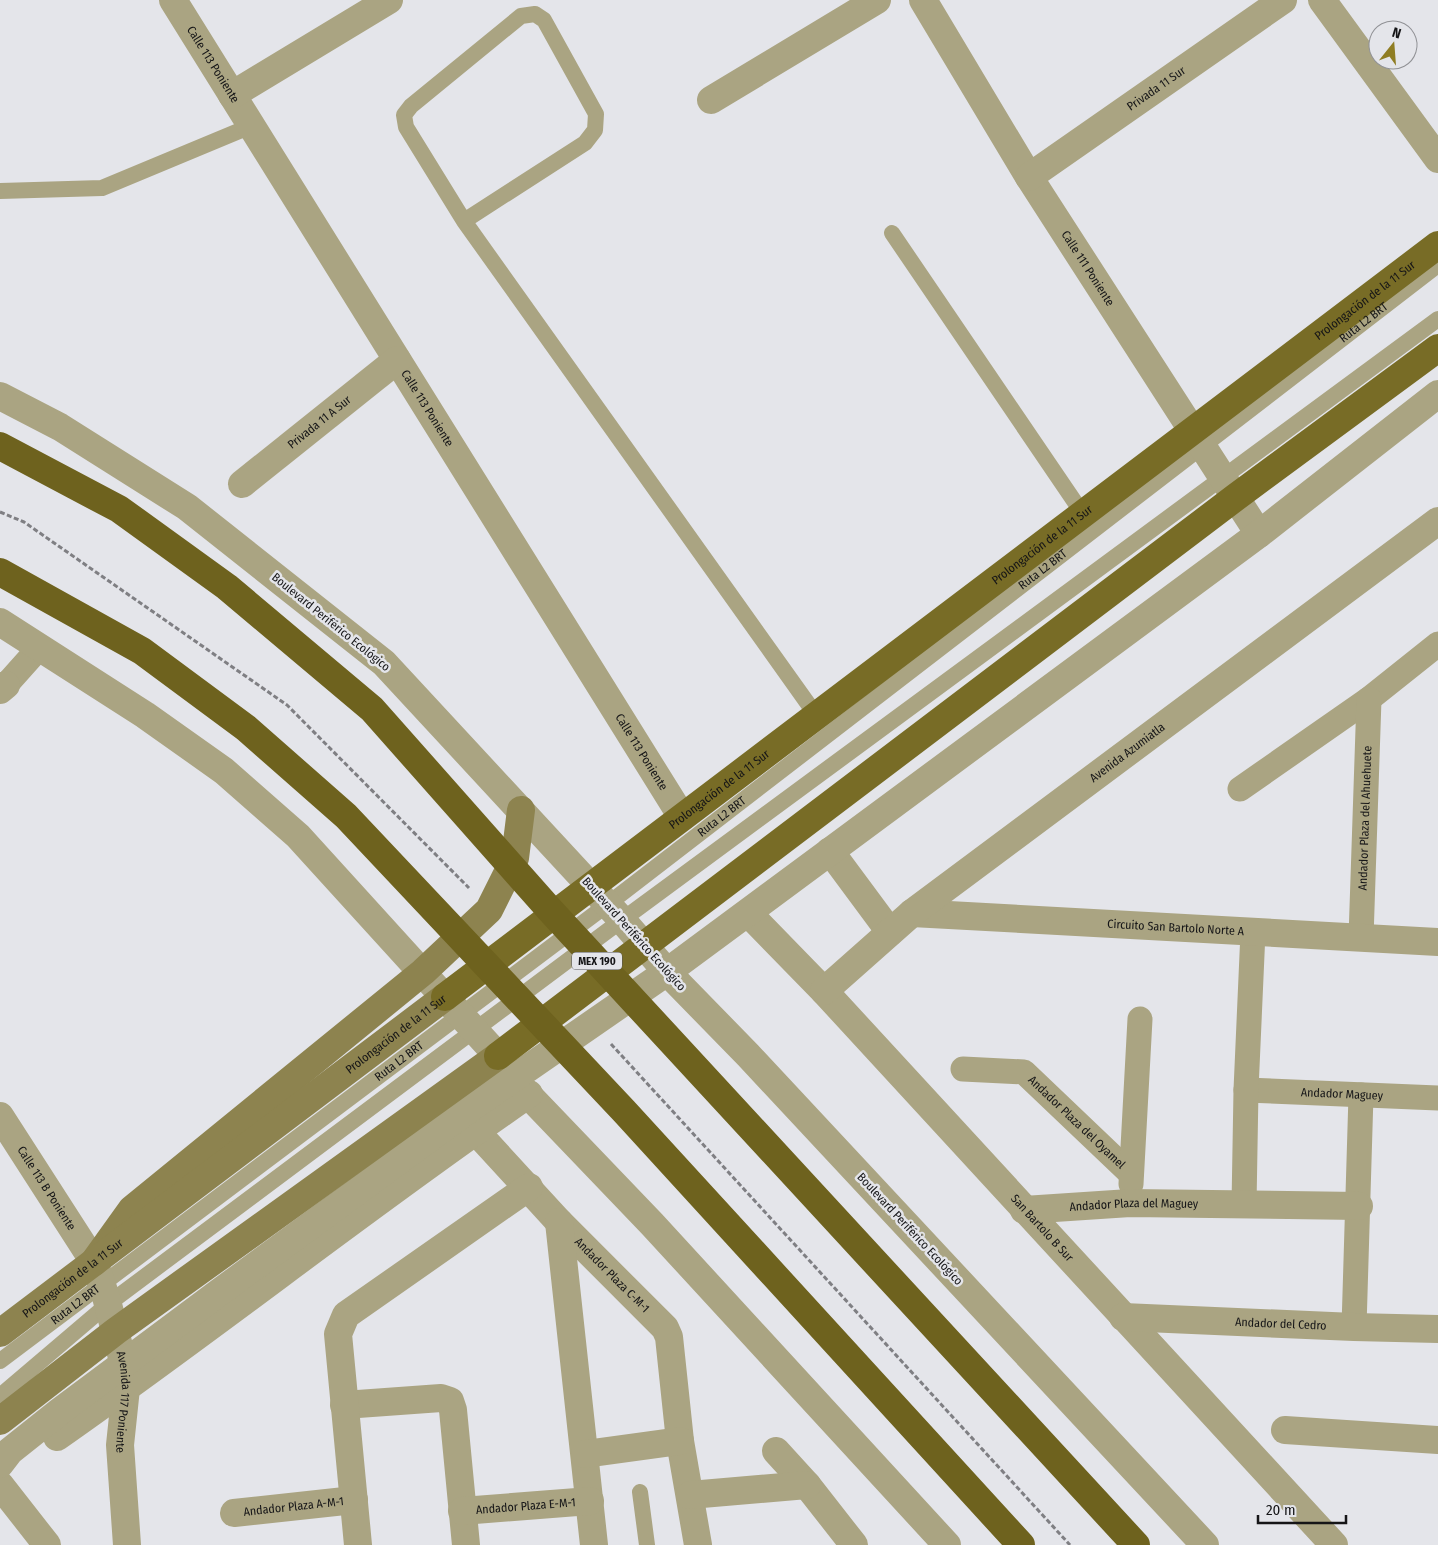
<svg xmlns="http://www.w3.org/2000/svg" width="1438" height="1545" font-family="'Fira Sans Condensed',sans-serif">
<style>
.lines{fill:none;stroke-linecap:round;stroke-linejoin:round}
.path{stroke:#7f7f83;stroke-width:3;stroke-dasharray:5 2.5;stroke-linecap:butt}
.service{stroke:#aaa482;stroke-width:16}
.pedestrian{stroke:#aaa482;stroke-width:25}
.minor{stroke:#aaa482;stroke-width:28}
.tertiary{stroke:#aaa482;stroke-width:28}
.secondary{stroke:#8d834f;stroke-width:28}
.primary{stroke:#786c26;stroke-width:28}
.trunk{stroke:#6e621e;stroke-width:28}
.labels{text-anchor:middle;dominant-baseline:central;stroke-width:5;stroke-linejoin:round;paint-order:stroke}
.shield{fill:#e4e5ea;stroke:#535356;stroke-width:1}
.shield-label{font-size:11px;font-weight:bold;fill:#151517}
.street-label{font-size:12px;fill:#151517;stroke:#e4e5ea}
</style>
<rect width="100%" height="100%" fill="#e4e5ea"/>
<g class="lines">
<g class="path">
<path d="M0,512L24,522L287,705L469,888"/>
<path d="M611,1044L1070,1545"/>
</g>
<g class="service">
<path d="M0,191L102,188L251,126"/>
<path d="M464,221L585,143L595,130L596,114L544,20L535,14L521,16L411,106L404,115L406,127L464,221L816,715"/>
<path d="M892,233L1083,514"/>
<path id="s1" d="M0,1361L608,904L1438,265"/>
<path d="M0,1396L108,1304L622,920L1438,319"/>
<path d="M640,1492L647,1545"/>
</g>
<g class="pedestrian">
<path d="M6,685L39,648"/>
<path d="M1240,789L1369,699L1438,644"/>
<path id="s2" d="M1361,938L1369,699"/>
<path id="s3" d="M963,1069L1024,1072L1131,1174"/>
<path id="s4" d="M1246,1090L1438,1098"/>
<path d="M1131,1184L1140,1019"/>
<path d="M1244,1205L1246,1090L1253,932"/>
<path d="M1354,1327L1361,1095"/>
</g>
<g class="minor">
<path id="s5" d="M173,0L682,817"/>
<path id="s6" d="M923,0L1029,177L1259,534"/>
<path d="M1322,0L1438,159"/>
<path d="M232,95L389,0"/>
<path d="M711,100L877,0"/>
<path id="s7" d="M1029,177L1283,0"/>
<path id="s8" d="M242,484L397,360"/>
<path d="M0,690L6,685"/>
<path d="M830,851L890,932"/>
<path id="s9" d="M748,913L824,991L1334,1545"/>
<path id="s10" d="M912,913L1438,942"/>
<path id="s11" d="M824,991L912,913L1438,521"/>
<path id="s12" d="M0,1116L94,1262L106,1297L124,1365L126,1388L120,1445L127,1545"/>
<path id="s13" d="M482,1138L559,1222L665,1328L669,1337L680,1441L698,1545"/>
<path id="s14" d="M1024,1210L1130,1203L1359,1206"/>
<path d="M559,1222L594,1545"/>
<path id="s15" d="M1123,1317L1354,1327L1438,1329"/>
<path d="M344,1405L441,1398L450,1401L453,1410L466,1545"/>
<path d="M1285,1430L1438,1440"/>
<path d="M776,1451L807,1485L854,1545"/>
<path d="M585,1454L680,1441"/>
<path d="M0,1485L47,1545"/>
<path d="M690,1495L807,1485"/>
<path id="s16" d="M462,1511L590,1501"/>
<path id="s17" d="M234,1513L354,1500"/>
<path d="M358,1545L338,1334L346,1315L529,1187"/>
</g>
<g class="tertiary">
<path d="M0,396L60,427L187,507L384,663L622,920L667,972L748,1055L1205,1545"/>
<path d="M0,622L145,715L224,771L298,836L498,1056L513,1079L652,1224L947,1545"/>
<path d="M57,1437C217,1325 369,1204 529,1094"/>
<path d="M0,1464L10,1451L59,1412L221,1291L472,1107L667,972L1259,534L1438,394"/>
</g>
<g class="secondary">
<path d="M94,1262L132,1209L423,972L489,910L515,858L521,810"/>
<path id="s18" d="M0,1333L445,997"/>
<path d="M0,1421L116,1331L498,1056"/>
</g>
<g class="primary">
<path id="s19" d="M445,997L1438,245"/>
<path d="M498,1056L1236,497L1438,348"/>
</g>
<g class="trunk">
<path d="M0,446L119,509L227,587L372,709L550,910L1136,1545"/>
<path d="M0,572L142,651L246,728L346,816L624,1111L1021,1545"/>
</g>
</g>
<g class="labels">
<rect class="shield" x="572" y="952.5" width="50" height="17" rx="4"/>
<g class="shield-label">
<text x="597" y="961">MEX 190</text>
</g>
<g class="street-label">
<text stroke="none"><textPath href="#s5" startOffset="76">Calle 113 Poniente</textPath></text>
<text stroke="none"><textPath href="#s7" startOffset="155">Privada 11 Sur</textPath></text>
<text stroke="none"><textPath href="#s6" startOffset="315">Calle 111 Poniente</textPath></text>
<text stroke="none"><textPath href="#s19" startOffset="1154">Prolongación de la 11 Sur</textPath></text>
<text stroke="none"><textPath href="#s1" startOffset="1714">Ruta L2 BRT</textPath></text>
<text stroke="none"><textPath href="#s5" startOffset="481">Calle 113 Poniente</textPath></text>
<text stroke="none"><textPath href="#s8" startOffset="99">Privada 11 A Sur</textPath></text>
<text stroke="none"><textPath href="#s19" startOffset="749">Prolongación de la 11 Sur</textPath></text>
<text stroke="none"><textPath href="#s1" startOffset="1309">Ruta L2 BRT</textPath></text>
<text transform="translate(331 622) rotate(39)">Boulevard Periférico Ecológico</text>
<text stroke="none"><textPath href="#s5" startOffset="886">Calle 113 Poniente</textPath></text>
<text stroke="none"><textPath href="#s11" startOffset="386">Avenida Azumiatla</textPath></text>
<text stroke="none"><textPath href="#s19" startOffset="344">Prolongación de la 11 Sur</textPath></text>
<text stroke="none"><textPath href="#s1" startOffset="904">Ruta L2 BRT</textPath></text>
<text stroke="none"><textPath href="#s2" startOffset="120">Andador Plaza del Ahuehuete</textPath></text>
<text stroke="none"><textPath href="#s10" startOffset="264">Circuito San Bartolo Norte A</textPath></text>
<text transform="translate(634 934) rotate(48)">Boulevard Periférico Ecológico</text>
<text stroke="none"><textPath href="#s18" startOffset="496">Prolongación de la 11 Sur</textPath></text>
<text stroke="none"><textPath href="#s1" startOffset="499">Ruta L2 BRT</textPath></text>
<text stroke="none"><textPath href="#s4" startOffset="96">Andador Maguey</textPath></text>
<text stroke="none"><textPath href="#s3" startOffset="134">Andador Plaza del Oyamel</textPath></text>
<text stroke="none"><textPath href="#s12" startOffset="86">Calle 113 B Poniente</textPath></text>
<text stroke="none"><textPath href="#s14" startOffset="110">Andador Plaza del Maguey</textPath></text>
<text stroke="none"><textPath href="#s9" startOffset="431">San Bartolo B Sur</textPath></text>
<text transform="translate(910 1229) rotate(47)">Boulevard Periférico Ecológico</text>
<text stroke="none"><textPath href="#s13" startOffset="189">Andador Plaza C-M-1</textPath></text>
<text stroke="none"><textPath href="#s18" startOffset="91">Prolongación de la 11 Sur</textPath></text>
<text stroke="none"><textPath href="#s1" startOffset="94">Ruta L2 BRT</textPath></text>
<text stroke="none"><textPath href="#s15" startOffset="158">Andador del Cedro</textPath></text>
<text stroke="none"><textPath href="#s12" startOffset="318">Avenida 117 Poniente</textPath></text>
<text stroke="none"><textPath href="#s17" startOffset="60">Andador Plaza A-M-1</textPath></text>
<text stroke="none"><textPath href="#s16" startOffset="64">Andador Plaza E-M-1</textPath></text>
</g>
</g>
<g transform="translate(1393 45) rotate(17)"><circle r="24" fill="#e4e5ea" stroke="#919296"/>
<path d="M0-4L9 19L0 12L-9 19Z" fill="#8f7d23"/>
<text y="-8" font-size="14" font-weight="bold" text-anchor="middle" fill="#151517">N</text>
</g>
<path d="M1258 1515v8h88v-8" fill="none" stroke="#151517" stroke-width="2.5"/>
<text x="1266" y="1515" font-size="15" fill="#151517" stroke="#e4e5ea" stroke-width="4" paint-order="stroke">20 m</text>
</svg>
